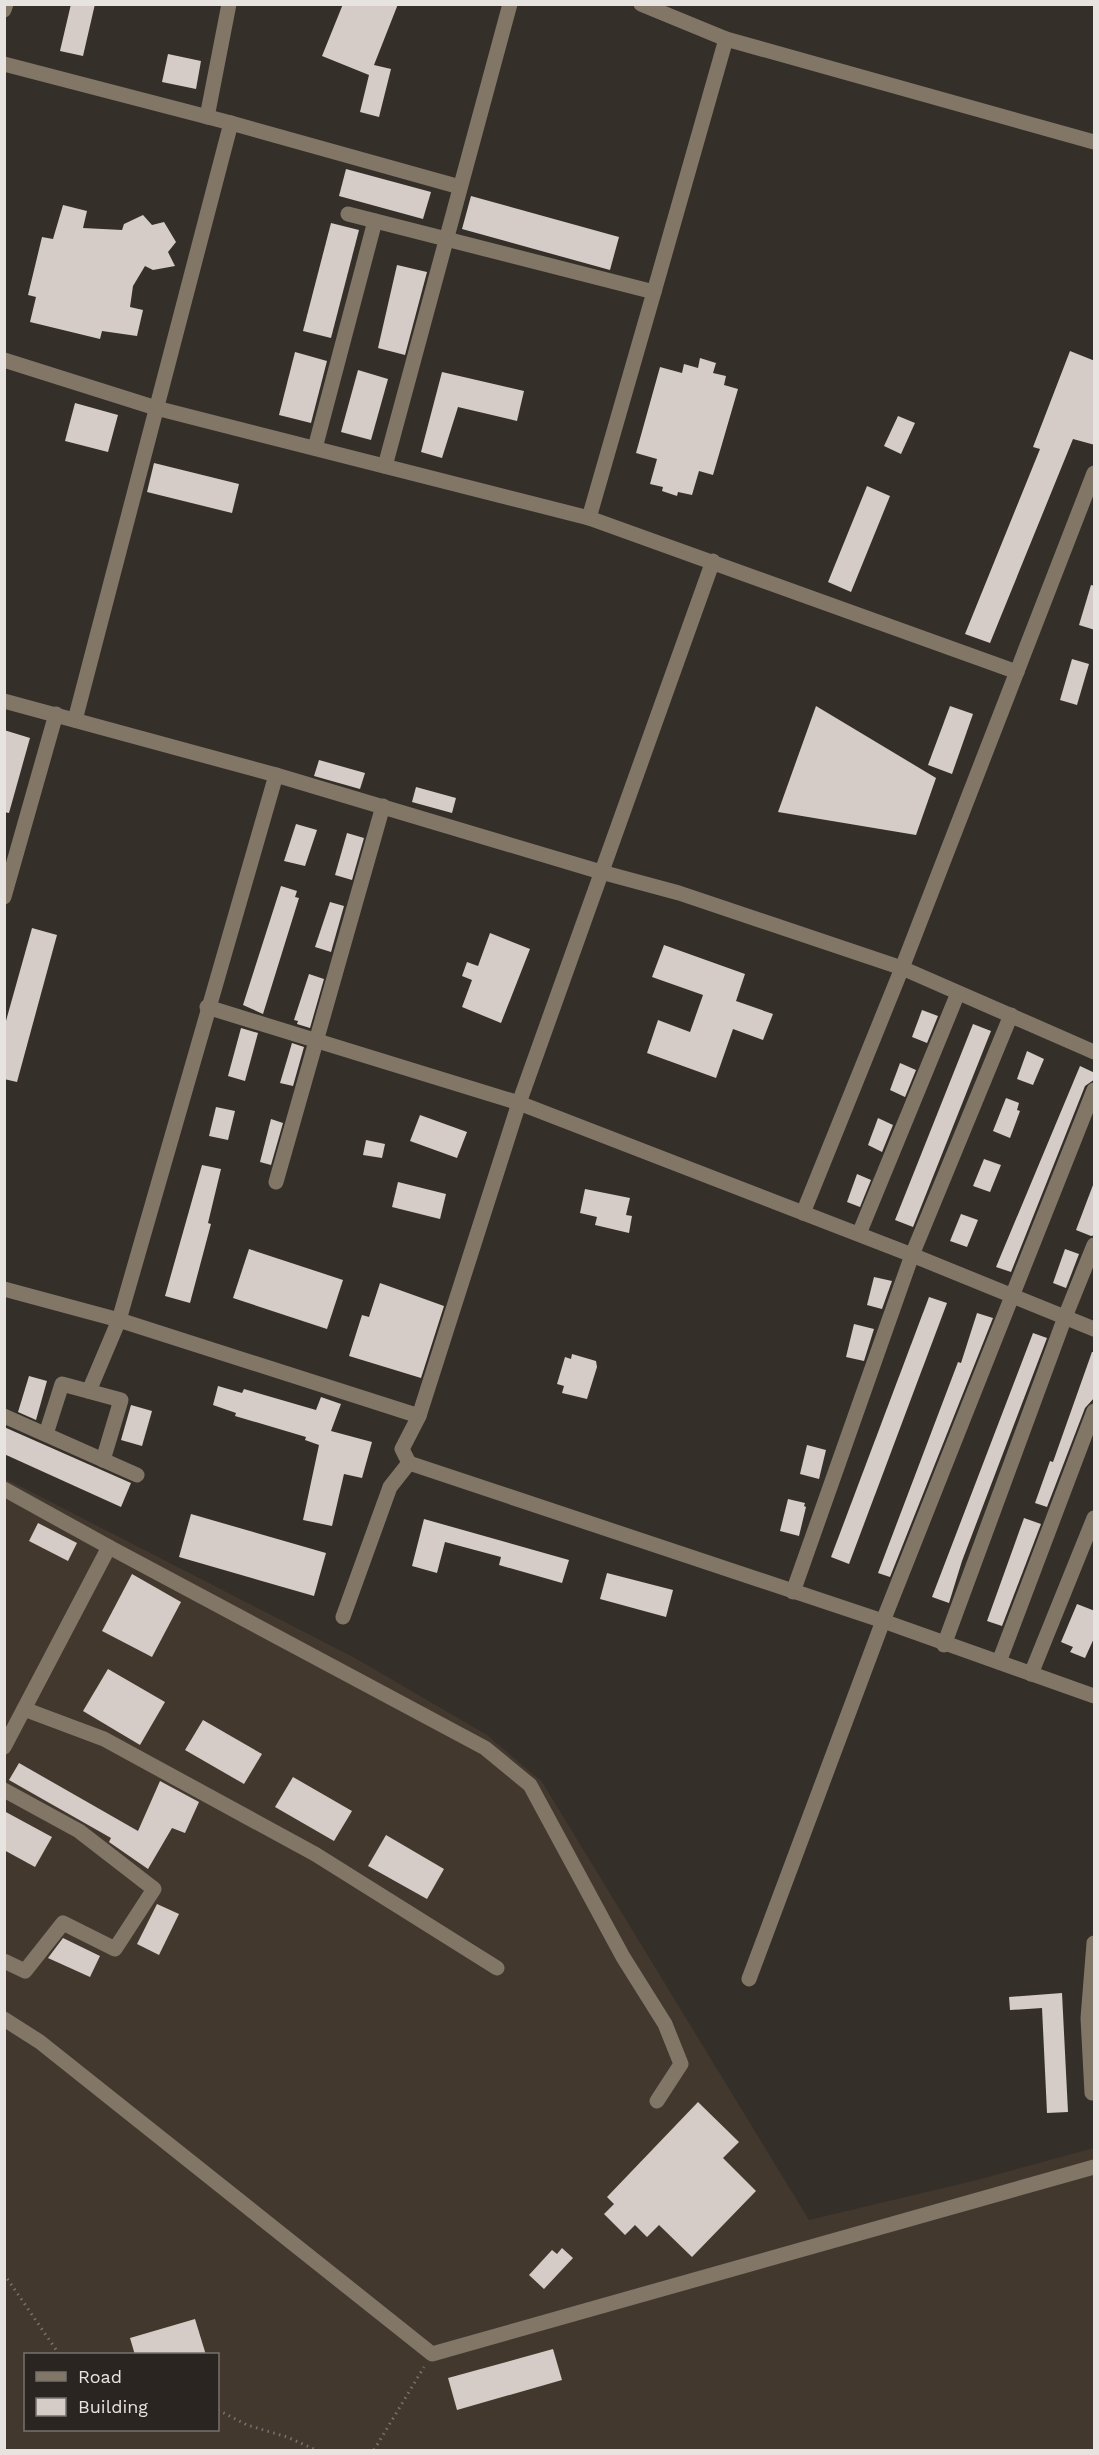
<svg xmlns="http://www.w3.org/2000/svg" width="1099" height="2455" font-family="'Work Sans',sans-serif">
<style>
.built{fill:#42382e;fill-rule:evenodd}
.building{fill:#d5cbc7}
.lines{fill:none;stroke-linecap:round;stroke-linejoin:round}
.path{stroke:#78726e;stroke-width:3;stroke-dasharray:1.5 4.5;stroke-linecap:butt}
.minor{stroke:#827667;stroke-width:15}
</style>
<rect width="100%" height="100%" fill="#352f2a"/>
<path class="built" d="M4,1478L353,1657L487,1735L542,1782L809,2220L977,2180L1094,2148V2450H5ZM26,2354H218V2430H26Z"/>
<g class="building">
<path d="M71,4H95L83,56L60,51Z"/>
<path d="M343,4H398L374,65L391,69L379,117L360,112L369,75L322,56Z"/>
<path d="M168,54L201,61L196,89L162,82Z"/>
<path d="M346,169L431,192L423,219L339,196Z"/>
<path d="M471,196L619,237L610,270L462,229Z"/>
<path d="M63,205L87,211L83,228L122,230L124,224L143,215L152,225L164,222L176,242L168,252L175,266L153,270L145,266L133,286L130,307L143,310L137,336L102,331L100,339L30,322L36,297L28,295L42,237L53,239Z"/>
<path d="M331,223L359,230L331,338L303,331Z"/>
<path d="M397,265L427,272L405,355L378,348Z"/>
<path d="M1070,351L1095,361V445L1073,439L990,643L965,634L1040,449L1033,447Z"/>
<path d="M295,352L327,361L311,423L279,415Z"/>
<path d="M700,358L716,363L713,373L726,376L724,385L738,389L713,475L699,471L692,495L678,492L677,496L662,491L663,487L650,484L657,459L636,453L660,367L682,373L684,364L698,368Z"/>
<path d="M358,370L388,379L371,440L341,432Z"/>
<path d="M442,372L524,391L517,421L458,407L442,458L421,452Z"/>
<path d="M75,403L118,415L108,452L65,441Z"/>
<path d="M898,416L915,423L901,454L884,446Z"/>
<path d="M154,463L239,484L232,513L147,492Z"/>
<path d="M867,486L890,496L851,592L828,582Z"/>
<path d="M1091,585L1095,586V630L1079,625Z"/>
<path d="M1072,659L1089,664L1077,705L1060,700Z"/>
<path d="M816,706L936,778L916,835L778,812Z"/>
<path d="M950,706L973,714L952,774L928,765Z"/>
<path d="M4,730L30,738L9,813L4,812Z"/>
<path d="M319,760L365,773L360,789L314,776Z"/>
<path d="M416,787L456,798L452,813L412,802Z"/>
<path d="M296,824L317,830L305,866L284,861Z"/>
<path d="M347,833L364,838L352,880L335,875Z"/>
<path d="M281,886L297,891L295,897L299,898L263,1014L243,1005Z"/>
<path d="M330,902L344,906L331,952L315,947Z"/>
<path d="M32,928L57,935L17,1082L4,1079V1028Z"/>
<path d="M490,933L530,949L501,1023L462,1007L472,980L462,976L467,962L478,966Z"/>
<path d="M664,945L745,974L736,1001L773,1014L763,1040L733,1029L716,1078L647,1053L658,1020L690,1032L703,995L652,977Z"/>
<path d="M309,974L324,979L310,1028L297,1024L298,1021L294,1020Z"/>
<path d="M922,1010L938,1016L927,1043L912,1037Z"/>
<path d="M973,1024L991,1031L913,1227L895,1220Z"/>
<path d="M241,1028L258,1033L245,1081L228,1076Z"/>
<path d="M292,1043L304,1047L293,1086L280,1083Z"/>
<path d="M1027,1051L1044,1059L1033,1085L1017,1079Z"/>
<path d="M900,1063L916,1070L905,1097L890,1090Z"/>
<path d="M1080,1066L1095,1073V1079L1085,1086L1011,1272L996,1267Z"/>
<path d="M1006,1098L1019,1103L1017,1110L1020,1111L1010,1138L993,1131Z"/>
<path d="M216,1107L235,1111L228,1140L209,1136Z"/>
<path d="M420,1115L467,1132L457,1158L410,1141Z"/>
<path d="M878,1118L893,1125L882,1152L868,1145Z"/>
<path d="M271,1119L283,1123L271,1165L260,1162Z"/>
<path d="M366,1140L385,1144L382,1158L363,1155Z"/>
<path d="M984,1159L1001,1165L990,1192L973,1186Z"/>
<path d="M202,1165L221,1169L208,1223L211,1224L190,1303L165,1296Z"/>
<path d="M857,1174L871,1180L860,1207L847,1202Z"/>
<path d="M398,1182L446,1194L440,1219L392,1207Z"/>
<path d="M1093,1185L1095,1235L1091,1236L1076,1230Z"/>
<path d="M585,1189L630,1198L626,1215L632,1216L629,1233L595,1225L597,1217L580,1213Z"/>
<path d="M961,1214L978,1220L967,1247L950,1241Z"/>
<path d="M249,1249L343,1280L327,1329L233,1298Z"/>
<path d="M1065,1249L1079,1254L1066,1288L1053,1283Z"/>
<path d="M874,1277L892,1281L882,1309L867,1305Z"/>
<path d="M380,1283L444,1306L421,1378L349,1356L362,1315L369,1317Z"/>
<path d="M929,1297L947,1303L849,1564L831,1557Z"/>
<path d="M977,1313L993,1318L890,1577L878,1573L958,1362L961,1363Z"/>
<path d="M854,1324L874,1329L864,1361L846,1357Z"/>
<path d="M1033,1333L1047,1338L962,1561L949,1603L932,1597Z"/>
<path d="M1092,1352H1095V1397L1085,1408L1047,1507L1035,1503L1050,1461L1053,1462Z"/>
<path d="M572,1354L596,1361L597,1367L587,1399L562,1393L564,1386L557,1384L565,1357L571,1359Z"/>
<path d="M29,1376L47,1381L36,1420L18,1412Z"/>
<path d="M218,1386L242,1393L244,1389L316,1410L321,1397L341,1404L331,1431L372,1442L362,1478L344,1474L332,1526L303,1520L319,1445L305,1440L306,1437L235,1416L236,1413L213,1405Z"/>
<path d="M131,1405L152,1411L142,1446L121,1440Z"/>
<path d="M4,1427L131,1483L121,1507L4,1454Z"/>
<path d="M807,1445L826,1450L819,1479L800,1474Z"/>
<path d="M788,1499L805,1503L804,1506L806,1507L799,1536L780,1531Z"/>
<path d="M191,1514L326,1553L314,1596L179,1557Z"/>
<path d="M1024,1518L1041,1524L1002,1626L987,1621Z"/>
<path d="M424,1519L569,1560L562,1583L499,1565L501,1557L445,1542L437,1573L412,1566Z"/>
<path d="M38,1523L77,1543L68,1561L29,1541Z"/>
<path d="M607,1573L673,1590L666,1617L600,1599Z"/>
<path d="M132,1574L181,1602L152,1657L102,1631Z"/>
<path d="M1077,1604L1095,1611V1636L1085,1658L1070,1652L1073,1647L1061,1642Z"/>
<path d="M108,1669L165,1702L140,1745L83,1711Z"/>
<path d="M203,1720L262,1754L244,1784L185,1750Z"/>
<path d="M19,1763L138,1831L160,1781L199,1802L185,1833L172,1828L148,1869L109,1842L111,1838L9,1780Z"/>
<path d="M293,1777L352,1811L334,1841L275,1807Z"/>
<path d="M4,1811L52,1837L35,1867L4,1850Z"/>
<path d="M386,1835L444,1869L427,1899L368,1866Z"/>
<path d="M157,1904L179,1914L159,1955L137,1944Z"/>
<path d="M63,1938L100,1956L90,1977L48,1958Z"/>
<path d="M1062,1993L1068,2112L1047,2113L1042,2008L1010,2010L1009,1997Z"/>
<path d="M698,2102L739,2142L723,2158L756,2191L692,2257L659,2225L647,2237L635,2225L625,2235L604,2214L614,2204L607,2197Z"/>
<path d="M562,2248L573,2258L544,2289L529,2275L552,2250L557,2254Z"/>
<path d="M195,2319L206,2355H135L130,2338Z"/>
<path d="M553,2349L562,2380L457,2410L448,2378Z"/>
</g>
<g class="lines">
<g class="path">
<path d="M4,2274L59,2354"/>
<path d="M218,2410L247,2425L287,2437L316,2450"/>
<path d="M374,2450L424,2367"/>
</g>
<g class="minor">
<path d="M641,4L726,39L654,292"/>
<path d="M4,10L6,4"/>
<path d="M726,39L1094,142"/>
<path d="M4,64L231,123L460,187"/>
<path d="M207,117L229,4"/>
<path d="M348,214L654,292L589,518"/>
<path d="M4,360L156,408L589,518L1017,672"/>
<path d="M315,448L375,221"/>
<path d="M385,466L510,4"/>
<path d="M713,561L519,1103L912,1255L1094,1329"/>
<path d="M4,701L276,775L601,872L679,893L902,968L1094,1052"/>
<path d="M75,720L231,123"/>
<path d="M4,897L56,714"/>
<path d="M276,1182L383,806"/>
<path d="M803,1213L902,968L1094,473"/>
<path d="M859,1234L958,993"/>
<path d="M4,1289L119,1320L419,1416L519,1103L207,1007"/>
<path d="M89,1391L119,1320L276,775"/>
<path d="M4,1416L137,1475"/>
<path d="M419,1416L402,1449L409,1463L883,1621L1094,1696"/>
<path d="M46,1434L62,1384L121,1400L103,1460"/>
<path d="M4,1489L109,1547L4,1747"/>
<path d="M109,1547L485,1748L530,1785L623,1957L665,2024L681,2064L657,2101"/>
<path d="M793,1592L912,1255L1011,1015"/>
<path d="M343,1617L390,1487L409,1463"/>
<path d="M944,1645L1065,1317L1094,1245"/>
<path d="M999,1662L1094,1411"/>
<path d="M1031,1674L1094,1518"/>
<path d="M24,1709L104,1739L315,1854L497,1968"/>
<path d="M4,1790L79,1831L154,1889L115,1949L63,1923L25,1971L4,1961"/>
<path d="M749,1979L883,1621L1094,1090"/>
<path d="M4,2019L40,2042L432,2354L1094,2167"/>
<path d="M1092,2093L1088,2018L1094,1943"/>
</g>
</g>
<rect width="1099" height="2455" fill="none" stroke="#e7e3e0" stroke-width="12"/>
<rect x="24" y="2353" width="195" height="78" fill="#2a2520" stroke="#76716d" stroke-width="1.5"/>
<rect x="36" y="2372" width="30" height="9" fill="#827667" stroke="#76716d" stroke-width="1.5"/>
<text x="78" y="2383" font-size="18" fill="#e7e3e0">Road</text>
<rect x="36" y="2398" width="30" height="18" fill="#d5cbc7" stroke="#76716d" stroke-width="1.5"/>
<text x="78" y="2413" font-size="18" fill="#e7e3e0">Building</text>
</svg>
